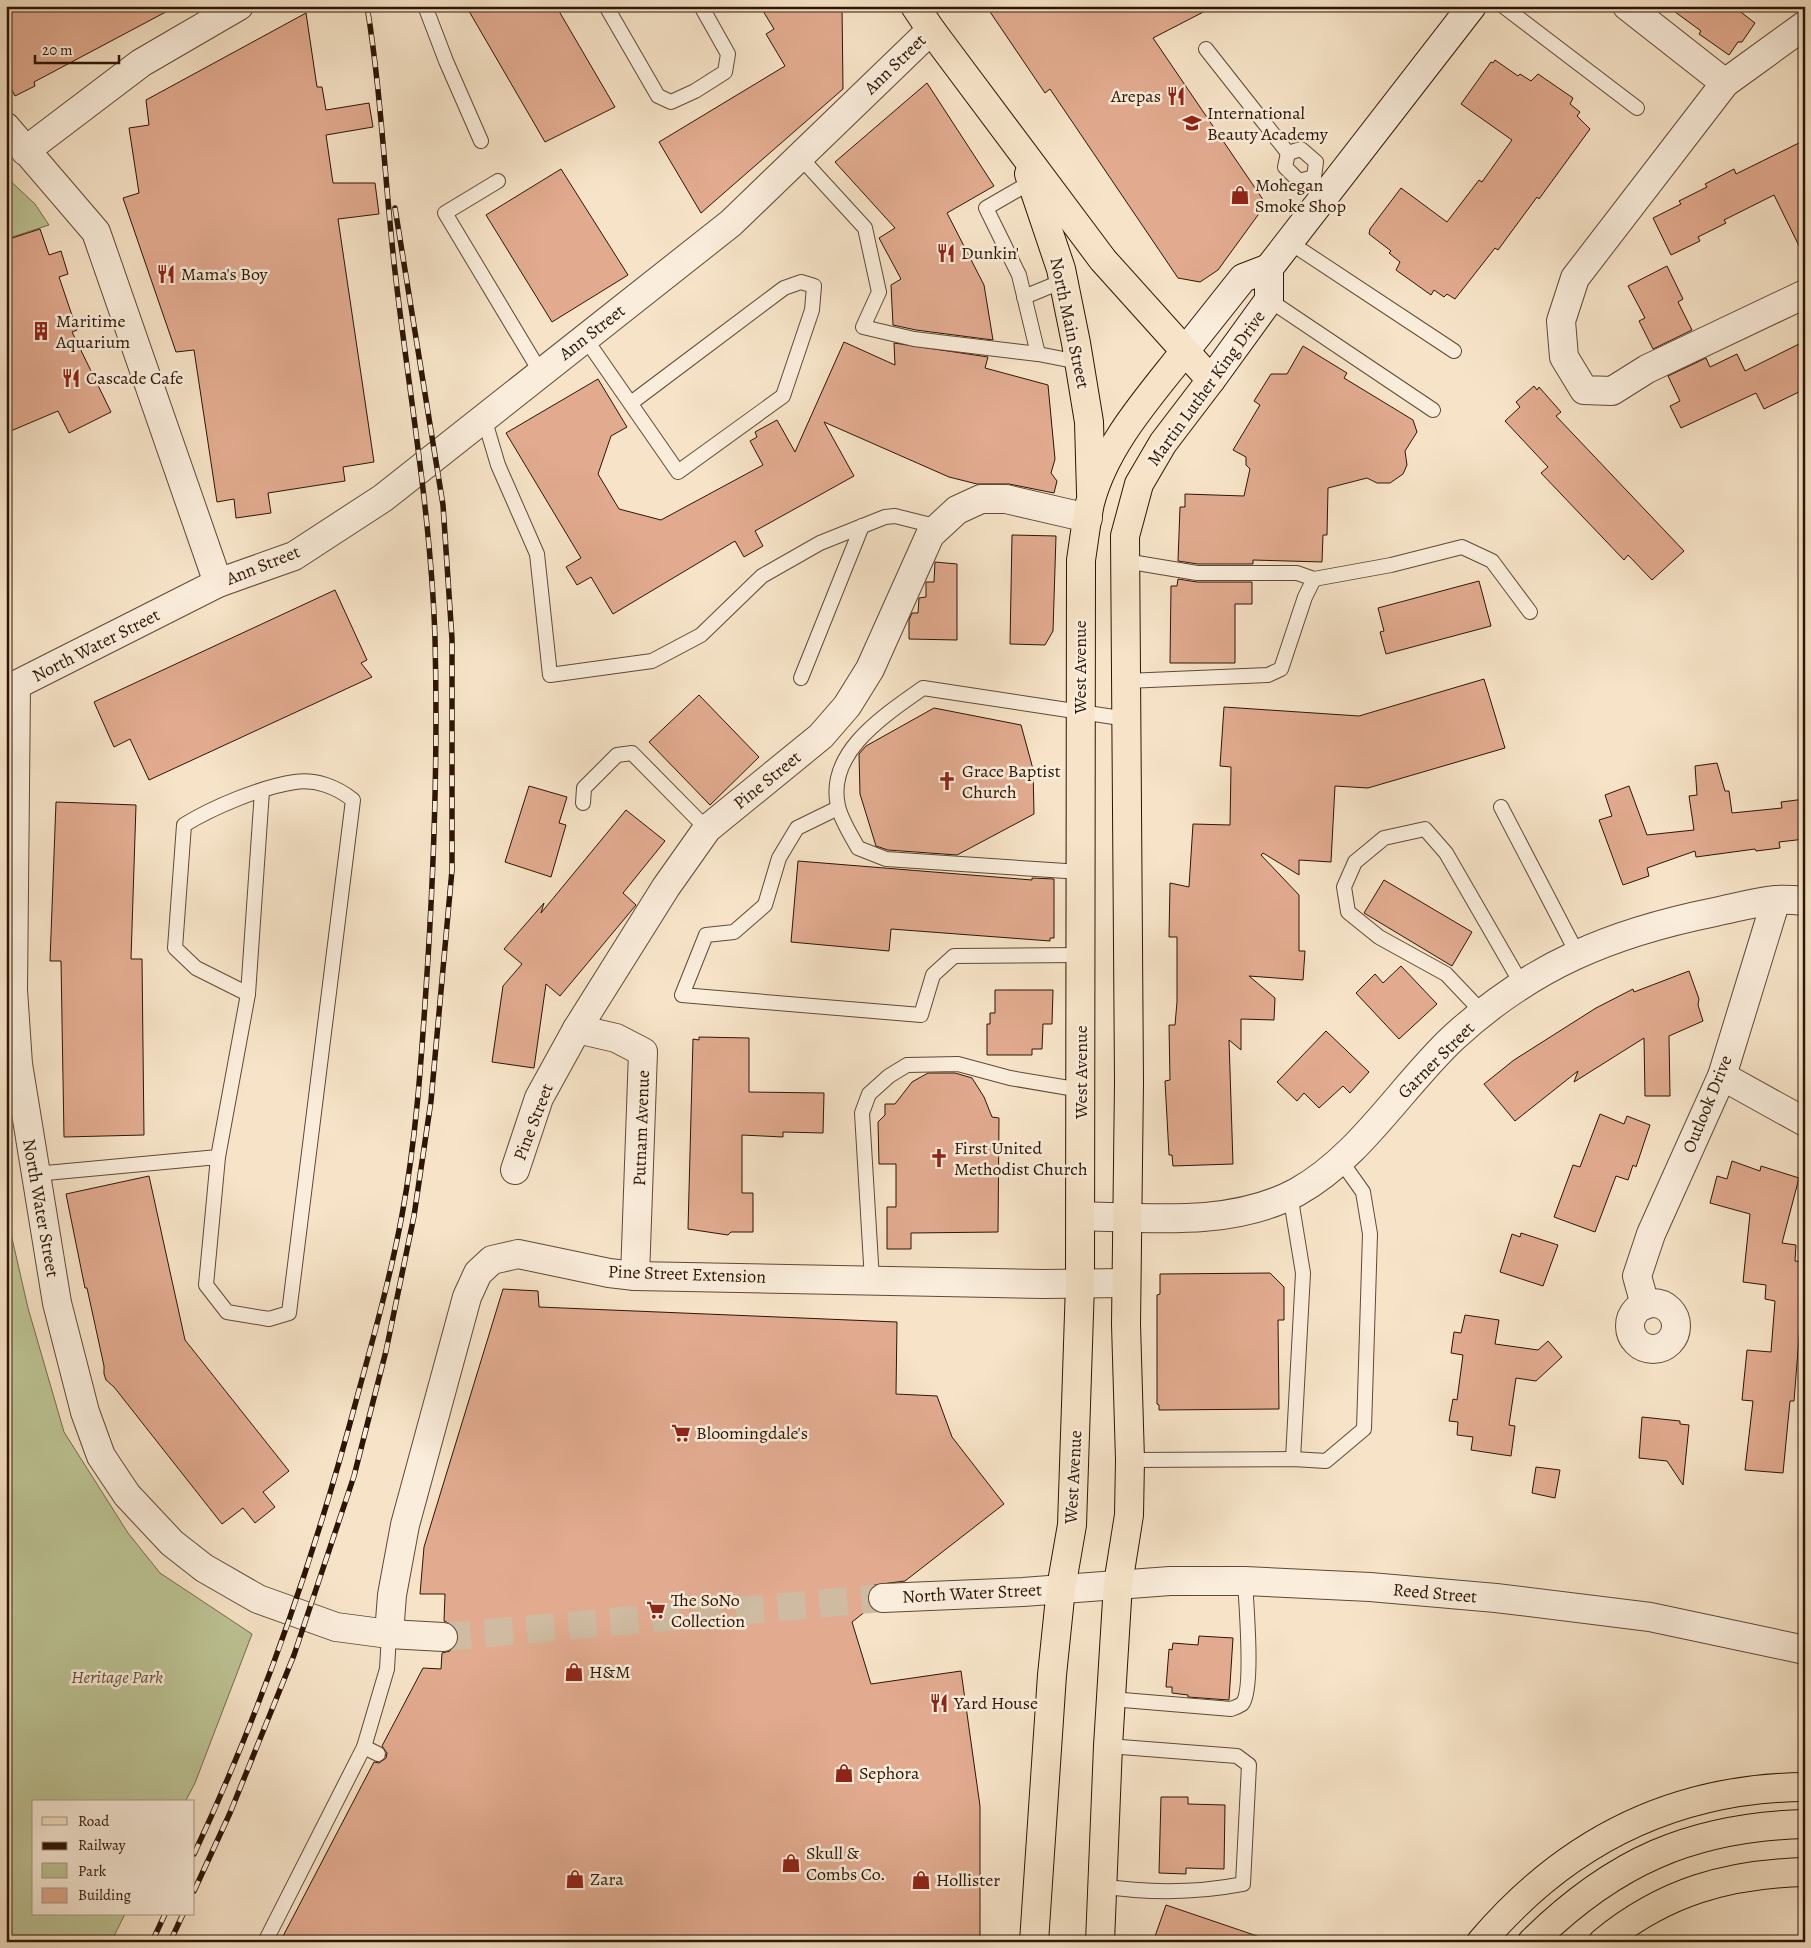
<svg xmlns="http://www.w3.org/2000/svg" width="1811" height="1948" font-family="Alegreya,serif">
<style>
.green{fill:#bdc495;stroke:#746c4c}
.building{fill:#e2ab90;stroke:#2c1504}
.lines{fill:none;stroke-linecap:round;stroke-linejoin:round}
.street-tunnel{stroke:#cebba1;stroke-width:28;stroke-dasharray:28 14;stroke-linecap:butt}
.lane-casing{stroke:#5f4935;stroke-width:16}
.street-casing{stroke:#5f4935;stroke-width:30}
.secondary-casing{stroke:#2c1504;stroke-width:30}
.primary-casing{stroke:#2c1504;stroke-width:30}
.highway-casing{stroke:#2c1504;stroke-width:30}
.lane{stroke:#faeddb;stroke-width:14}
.street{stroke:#faeddb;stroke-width:28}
.secondary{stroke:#faeddb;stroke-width:28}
.primary{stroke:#f7e4c8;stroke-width:28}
.highway{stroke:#f7e4c8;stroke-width:28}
.rail-casing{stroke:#2c1504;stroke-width:5.5}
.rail{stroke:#faeddb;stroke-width:4;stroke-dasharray:11;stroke-linecap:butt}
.labels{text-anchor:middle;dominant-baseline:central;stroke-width:5;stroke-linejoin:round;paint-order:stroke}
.street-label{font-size:18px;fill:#2c1504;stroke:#faeddb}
.poi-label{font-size:18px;fill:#2c1504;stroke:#faeddb;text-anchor:start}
.park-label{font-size:18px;font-style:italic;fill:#5f5237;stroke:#faeddb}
</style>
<rect width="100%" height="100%" fill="#f7e4c8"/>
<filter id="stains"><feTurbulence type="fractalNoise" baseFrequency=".004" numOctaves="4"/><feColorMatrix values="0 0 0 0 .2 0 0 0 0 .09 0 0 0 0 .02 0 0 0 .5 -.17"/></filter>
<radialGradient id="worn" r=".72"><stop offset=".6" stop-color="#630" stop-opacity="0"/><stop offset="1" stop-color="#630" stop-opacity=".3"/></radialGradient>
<g class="green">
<path d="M6,177L35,204L49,225L6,239Z"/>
<path d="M6,1212L28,1308L64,1432L128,1533L160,1573L252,1634L195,1783L185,1802H34V1914H125L111,1942H6Z"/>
</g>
<g class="building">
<path d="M6,6H177L34,82L35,86L15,96L6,78Z"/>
<path d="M466,6H556L615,107L545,142Z"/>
<path d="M760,6H842L843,89L701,213L659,142L785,66L766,34L774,29Z"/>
<path d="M986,6H1215L1153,38L1266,204L1218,270L1200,282L1178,278L1050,89L1045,93Z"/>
<path d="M1667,6H1733L1755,23L1742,42H1738L1729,55L1699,34L1701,31Z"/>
<path d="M306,13L317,87H322L326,110L369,103L373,127L326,135L333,183H375L379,214L338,219L374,462L343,467L345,481L268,493L271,513L236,518L234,499L217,502L194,350L176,352L123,198L139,193L129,128L149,125L146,100Z"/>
<path d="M1495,60L1518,76L1520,74L1531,81L1538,74L1573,98L1570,104L1580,112L1577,116L1590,129L1539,199L1537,197L1498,250L1495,248L1455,299L1447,294L1444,297L1434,290L1431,295L1396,270L1400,262L1389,253L1391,251L1369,234L1370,229L1401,188L1447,222L1479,180L1482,182L1512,140L1461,104L1491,62L1493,63Z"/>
<path d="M927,83L994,186L947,213L984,285L993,340L916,330L893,325L891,285L901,279L879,238L895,228L835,162Z"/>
<path d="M1805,140V258L1774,195L1724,220L1726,223L1698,237L1700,241L1671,255L1653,218L1681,204L1679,201L1707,187L1705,184L1734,169L1736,174Z"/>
<path d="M561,169L628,275L552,322L486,215Z"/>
<path d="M40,229L49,255L61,251L68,274L59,277L77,330L72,332L111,412L69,433L58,411L6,433V240Z"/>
<path d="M1667,266L1683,299L1678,302L1692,330L1653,349L1639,321L1645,318L1628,286Z"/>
<path d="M1805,341V389L1764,409L1756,393L1681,428L1670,406L1680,401L1668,376L1706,358L1710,367L1737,354L1745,371Z"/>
<path d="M844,342L895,365L894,343L988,357L985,368L1048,385L1055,459L1051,473L1057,481L1054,493L1009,484H977L949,477L824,422L854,476L755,531L763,546L744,557L735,541L613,614L591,577L577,585L566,567L581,558L506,433L598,379L627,427L611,436L598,474L619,509L661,520L763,465L750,441L757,437L755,432L777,420L795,452Z"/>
<path d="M1303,346L1347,373L1344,378L1413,420L1417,432L1405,451L1407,465L1403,474L1390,483H1377L1367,478L1328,488L1327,535H1323L1322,562L1253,560V564H1198L1178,561L1180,507H1185V494L1244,496L1250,469L1246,465V457L1233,450L1260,405L1254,401L1271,374H1287Z"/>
<path d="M1534,386L1537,390L1539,387L1561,412L1556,416L1684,551L1652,580L1628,555L1624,560L1541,473L1548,467L1505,421L1520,407L1516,402Z"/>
<path d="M1012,535L1056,536L1053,631L1045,645L1010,644Z"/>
<path d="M935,562L957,564V640L909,639V620L912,613H918L919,598L926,597V582H934Z"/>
<path d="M1178,579L1197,582H1252V604H1235V663H1170L1171,586H1177Z"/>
<path d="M1479,581L1491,626L1386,654L1380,632L1384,631L1378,608Z"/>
<path d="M335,590L367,660L361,663L372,677L149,780L130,739L114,747L94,702Z"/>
<path d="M1484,679L1505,748L1368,788L1335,786L1331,862L1299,860V875L1263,853L1261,855L1299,895V951H1305L1303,980L1249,976L1275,998L1274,1020L1241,1019V1050L1229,1040L1233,1164L1173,1166L1172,1155H1169L1165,1081L1170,1080L1169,1025H1175L1177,1002V937H1169L1170,883L1189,887L1193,824L1230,825L1231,767L1220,766L1224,707L1359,716Z"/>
<path d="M699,695L759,757L710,805L649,742Z"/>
<path d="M934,708L1021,725L1033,769L1034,814L957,855L888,850L876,846L860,794L859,754L866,746Z"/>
<path d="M1717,763L1725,791H1729L1732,813L1782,808L1781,802L1805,799V839L1779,842L1780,848L1756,851L1755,849L1696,857L1695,851L1647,868L1649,876L1623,885L1599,820L1612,816L1605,795L1629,786L1647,835L1694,830L1689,796L1697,795L1695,766Z"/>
<path d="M529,786L567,797L559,823L566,825L551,877L505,862Z"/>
<path d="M56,802L136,805L131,959H142L144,1135L64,1137L61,961H50Z"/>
<path d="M626,810L665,841L623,893L636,905L560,996L546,984L534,1068L492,1062L503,986L522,964L504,949L544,903L541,913Z"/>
<path d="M798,861L1032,880V878L1054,879V938H1050V941L891,929L889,951L791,942Z"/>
<path d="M1384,880L1472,932L1452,966L1364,913Z"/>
<path d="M1401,966L1437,1004L1399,1039L1356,993L1375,974L1383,983Z"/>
<path d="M1689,971L1699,999L1698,1005L1703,1021L1669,1036L1670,1096H1645L1644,1038L1574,1082L1578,1071L1515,1121L1484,1084L1514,1060L1596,1008L1633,989L1634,992Z"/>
<path d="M995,990H1053L1052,1024H1043L1042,1049H1032V1055H987V1024H990V1013H995Z"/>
<path d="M1326,1031L1369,1072L1350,1093L1343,1086L1319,1108L1304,1093L1297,1101L1277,1082Z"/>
<path d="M699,1037L749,1038V1092L824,1093L823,1133L783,1132V1137L742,1135V1193H753V1232H731L728,1235L688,1229L693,1039L699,1040Z"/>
<path d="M928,1073H955L972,1078L984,1097L992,1117L999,1118L998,1232L911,1233V1249H887V1207H896V1164H879L878,1122L885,1115V1104H895L912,1082Z"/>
<path d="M1600,1114L1624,1124L1627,1116L1650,1125L1636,1167L1633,1165L1628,1180L1616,1176L1595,1232L1554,1217L1573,1165L1580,1167Z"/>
<path d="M1732,1161L1760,1171L1761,1166L1799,1178L1782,1243L1796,1245L1795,1261L1805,1262L1794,1401H1790L1783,1473L1745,1470L1753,1401L1742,1400L1747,1350L1771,1352L1775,1301L1765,1299L1766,1285L1743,1282L1750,1214L1710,1203L1717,1176L1727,1179Z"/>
<path d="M149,1176L185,1340L289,1471L263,1492L275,1507L255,1523L243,1508L222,1524L114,1387L106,1380L104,1374V1366L87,1288H85L66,1194Z"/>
<path d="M1521,1233L1558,1245L1543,1286L1500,1272L1512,1234L1520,1237Z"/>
<path d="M1270,1273L1284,1287V1320H1278L1279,1409L1159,1410V1405L1157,1404V1295L1160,1294V1274Z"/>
<path d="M503,1289L538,1291L539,1307L897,1322L896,1394L937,1396L952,1437L1004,1504L905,1581L874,1585L869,1591L867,1598L871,1607L852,1622L871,1684L961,1671L980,1806V1942H280L374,1762L379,1763L386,1758L387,1753L382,1746L423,1668L441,1669L442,1653L450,1651L456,1645L459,1637L457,1630L451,1624L444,1621L445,1594H420L424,1547Z"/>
<path d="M1465,1315L1499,1320L1495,1344L1538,1350L1548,1341L1562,1357L1536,1381L1516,1378L1509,1425L1515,1426L1511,1456L1471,1450L1473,1437L1457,1435L1458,1422L1449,1421L1453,1399L1457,1400L1463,1355L1451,1353L1454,1332L1461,1333Z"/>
<path d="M1642,1417L1680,1421V1424L1689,1425L1683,1485L1667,1461L1639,1458Z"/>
<path d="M1536,1467L1560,1470L1555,1498L1532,1493Z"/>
<path d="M1199,1636L1233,1638L1229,1700L1188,1697V1695L1172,1693V1687H1166L1169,1649L1172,1650L1173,1643L1198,1645Z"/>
<path d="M1161,1797H1188V1804L1225,1805L1224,1869L1186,1868V1874L1159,1873Z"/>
<path d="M1166,1905L1263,1938L1262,1942H1153Z"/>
</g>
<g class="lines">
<path class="street-tunnel" d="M443,1637L883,1598"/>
<g class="lane-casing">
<g id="lane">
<path d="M425,6L446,61L481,141"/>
<path d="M606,6L658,96L671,102L695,91L725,72L728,54L701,6"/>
<path d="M1503,6L1637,108"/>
<path d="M1206,49L1288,153"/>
<path d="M1288,153L1285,167L1299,181L1314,177"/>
<path d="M1288,153L1301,149L1316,162L1314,177"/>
<path d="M800,157L865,228L879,292L863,327L914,339L1038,354L1019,275L986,208L1031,182"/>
<path d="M498,181L445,213L541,373"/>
<path d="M1289,242L1454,351"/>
<path d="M1024,297L1063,281"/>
<path d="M1269,300L1433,410"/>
<path d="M585,338L678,472L783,396L812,310L814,286L801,282L784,288L631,403"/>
<path d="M1038,354L1079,362"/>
<path d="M484,418L498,465L537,554L550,675L652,661L701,635L762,576L820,543L885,517L895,516L939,527"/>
<path d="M1125,561L1197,573H1297L1314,579L1305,597L1281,669L1268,675L1126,681"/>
<path d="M1314,579L1391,565L1462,547L1492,561L1530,612"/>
<path d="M801,678L862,526"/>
<path d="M583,803L584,788L617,755L632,753L707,829"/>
<path d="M1501,807L1577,953"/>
<path d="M838,808L797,828L779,858L765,905L734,932L706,935L682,995L921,1015L933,975L954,956L1081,955"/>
<path d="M1081,872L886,859L858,848C851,835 841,820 838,806C826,752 885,715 923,688L1127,719"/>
<path d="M248,994L262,791"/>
<path d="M1484,1014L1446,974L1379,937L1348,912L1344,887L1355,862L1384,838L1425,829L1446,853L1521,983"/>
<path d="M35,1174L218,1157L206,1285L227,1312L269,1319L289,1313L353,800C337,787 316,779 295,782C261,787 213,807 184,825L175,948L196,968L248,994L218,1157"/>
<path d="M1290,1194L1303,1273L1293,1459"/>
<path d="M872,1280L862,1113L869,1094L889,1076L907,1065L958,1064L1010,1078L1081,1090"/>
<path d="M1130,1460L1293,1459L1326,1461L1364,1429L1370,1234L1363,1192L1341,1161"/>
<path d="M1111,1699L1231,1709C1234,1708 1239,1706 1242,1704C1254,1691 1246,1602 1245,1581"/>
<path d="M364,1747L378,1754"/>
<path d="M1100,1886C1147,1893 1197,1893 1243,1884L1249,1765L1237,1756L1108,1746"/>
<path d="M265,1942L364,1747L387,1669L389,1634"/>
</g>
</g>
<g class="street-casing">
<g id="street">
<path d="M1627,6L1725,83"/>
<path d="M1805,25L1725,83L1575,278L1561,321L1564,357L1584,390L1612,391L1647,369L1805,294"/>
<path d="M6,127L96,232L218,583"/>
<path d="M25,151L141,63L239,6"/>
<path d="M577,1029L616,1038L643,1052L635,1276"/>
<path d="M1722,1076L1805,1122"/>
<path d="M515,1170L539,1098L577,1029L666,887L707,829L821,736L847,706L870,669L930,535L957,510L981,499H1006L1088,518"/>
<path d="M1081,1216C1151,1218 1232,1227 1297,1192C1360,1157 1401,1087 1453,1038C1531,966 1611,933 1715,912C1735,908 1755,902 1776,900C1785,899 1795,900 1805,901"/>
<circle cx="1653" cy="1326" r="23"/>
<path d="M1645,1305L1637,1276L1651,1234L1722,1076L1776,900"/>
<path d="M883,1598L1023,1592L1170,1581H1245L1370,1587L1496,1598L1650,1617L1805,1650"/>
<path d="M389,1634L392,1595L405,1525L467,1297L478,1273L492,1260L518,1254L609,1273L635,1276L1043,1284L1126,1283"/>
<path d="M443,1637L389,1634L336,1627L258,1599L204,1568L172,1543L127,1495L101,1456L85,1412L57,1303L18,1064L13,990L16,685L218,583L294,556L383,498L731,223L931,30"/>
</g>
</g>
<g class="secondary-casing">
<g id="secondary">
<path d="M1185,351L1243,278L1269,268"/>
<path d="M1211,380L1269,300V268L1472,6"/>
</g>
</g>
<g class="primary-casing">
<g id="primary">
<path d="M915,6L931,30L1103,260L1211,380L1163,443L1139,484L1125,536L1129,1082L1126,1324L1130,1460L1129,1515L1118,1584L1108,1746L1100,1942"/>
<path d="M1029,174L1061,269L1076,343L1089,422L1091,493"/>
<path d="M1034,1942L1052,1675L1061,1588L1072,1525L1080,1284L1081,560C1084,541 1086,522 1090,503C1105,445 1149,397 1185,351"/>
</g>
</g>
<g class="highway-casing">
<g id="highway">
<path d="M1481,1942C1566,1842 1673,1788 1805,1787"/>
<path d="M1532,1942C1613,1862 1691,1827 1805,1824"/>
<path d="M1603,1942C1664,1892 1727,1874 1805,1872"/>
</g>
</g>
<use href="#lane" class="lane"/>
<use href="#street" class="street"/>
<use href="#secondary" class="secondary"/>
<use href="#primary" class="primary"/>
<use href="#highway" class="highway"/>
<g class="rail-casing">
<g id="rail">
<path d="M194,1854C264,1705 317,1549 359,1390C375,1332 391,1274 402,1215C416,1140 421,1064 426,989C434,872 438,755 435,638C431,517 410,399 396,280C385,189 382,97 367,6"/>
<path d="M194,1891L230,1813L294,1655L354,1476L386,1351L414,1216L431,1101L452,870V639L443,505L395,208"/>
<path d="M152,1942L165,1914"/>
<path d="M170,1942L183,1914"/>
</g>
</g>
<use href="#rail" class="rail"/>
</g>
<defs>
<g id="restaurant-bare" transform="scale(1.5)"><path d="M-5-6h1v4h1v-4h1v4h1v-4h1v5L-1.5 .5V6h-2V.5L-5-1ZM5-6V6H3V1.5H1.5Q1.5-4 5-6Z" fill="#8f2418" stroke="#faeddb" stroke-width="2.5" paint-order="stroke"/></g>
<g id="school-bare" transform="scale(1.5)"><path d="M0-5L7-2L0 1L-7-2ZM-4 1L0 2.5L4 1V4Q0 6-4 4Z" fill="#8f2418" stroke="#faeddb" stroke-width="2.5" paint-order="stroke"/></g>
<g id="shop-bare" transform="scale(1.5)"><path d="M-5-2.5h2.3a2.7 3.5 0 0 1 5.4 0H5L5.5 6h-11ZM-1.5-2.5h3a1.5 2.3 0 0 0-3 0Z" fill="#8f2418" stroke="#faeddb" stroke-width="2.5" paint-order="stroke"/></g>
<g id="building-bare" transform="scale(1.5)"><path d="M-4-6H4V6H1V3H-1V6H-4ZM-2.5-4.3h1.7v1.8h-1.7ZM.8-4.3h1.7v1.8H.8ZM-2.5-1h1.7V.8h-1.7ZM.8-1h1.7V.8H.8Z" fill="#8f2418" stroke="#faeddb" stroke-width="2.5" paint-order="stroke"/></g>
<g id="church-bare" transform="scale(1.5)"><path d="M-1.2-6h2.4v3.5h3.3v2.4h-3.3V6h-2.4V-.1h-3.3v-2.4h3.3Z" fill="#8f2418" stroke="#faeddb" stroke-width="2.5" paint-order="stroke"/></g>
<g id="supermarket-bare" transform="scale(1.5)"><path d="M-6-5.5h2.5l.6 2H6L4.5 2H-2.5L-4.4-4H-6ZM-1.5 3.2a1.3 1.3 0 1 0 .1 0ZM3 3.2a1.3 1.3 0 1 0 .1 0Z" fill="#8f2418" stroke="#faeddb" stroke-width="2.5" paint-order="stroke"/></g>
</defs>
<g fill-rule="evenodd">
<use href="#restaurant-bare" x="1176" y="96"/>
<use href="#school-bare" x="1192" y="123"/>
<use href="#shop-bare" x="1240" y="195"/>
<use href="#restaurant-bare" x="946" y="253"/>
<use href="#restaurant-bare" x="166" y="274"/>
<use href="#building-bare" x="41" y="331"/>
<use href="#restaurant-bare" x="71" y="378"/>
<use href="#church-bare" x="947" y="781"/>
<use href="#church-bare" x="939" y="1158"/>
<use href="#supermarket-bare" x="681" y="1433"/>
<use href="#supermarket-bare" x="656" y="1610"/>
<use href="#shop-bare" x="574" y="1672"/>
<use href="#restaurant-bare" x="939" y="1703"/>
<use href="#shop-bare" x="844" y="1773"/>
<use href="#shop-bare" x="791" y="1863"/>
<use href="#shop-bare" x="575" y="1879"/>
<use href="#shop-bare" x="921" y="1880"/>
</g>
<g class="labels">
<g class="street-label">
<text transform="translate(895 64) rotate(-44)">Ann Street</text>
<text transform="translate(1070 323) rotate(78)">North Main Street</text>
<text transform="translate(592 332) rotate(-38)">Ann Street</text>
<text transform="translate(1206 388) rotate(-54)">Martin Luther King Drive</text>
<text transform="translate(263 565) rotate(-22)">Ann Street</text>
<text transform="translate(96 645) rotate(-27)">North Water Street</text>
<text transform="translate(1080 667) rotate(-90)">West Avenue</text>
<text transform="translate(767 780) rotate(-39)">Pine Street</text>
<text transform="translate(1436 1060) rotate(-45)">Garner Street</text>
<text transform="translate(1081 1072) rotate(-90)">West Avenue</text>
<text transform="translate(1707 1104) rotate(-68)">Outlook Drive</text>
<text transform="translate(533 1122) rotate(-69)">Pine Street</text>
<text transform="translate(641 1128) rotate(-88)">Putnam Avenue</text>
<text transform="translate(41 1208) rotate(80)">North Water Street</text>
<text transform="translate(687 1274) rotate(2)">Pine Street Extension</text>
<text transform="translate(1073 1477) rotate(-87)">West Avenue</text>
<text transform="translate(972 1593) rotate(-3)">North Water Street</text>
<text transform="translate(1435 1593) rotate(5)">Reed Street</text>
</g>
<g class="poi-label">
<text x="1161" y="96" text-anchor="end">Arepas</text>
<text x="1207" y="113">International<tspan x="1207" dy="21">Beauty Academy</tspan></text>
<text x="1255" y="185">Mohegan<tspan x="1255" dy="21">Smoke Shop</tspan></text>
<text x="961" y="253">Dunkin'</text>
<text x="181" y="274">Mama's Boy</text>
<text x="56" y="321">Maritime<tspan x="56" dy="21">Aquarium</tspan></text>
<text x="86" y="378">Cascade Cafe</text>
<text x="962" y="771">Grace Baptist<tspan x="962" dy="21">Church</tspan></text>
<text x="954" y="1148">First United<tspan x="954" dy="21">Methodist Church</tspan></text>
<text x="696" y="1433">Bloomingdale's</text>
<text x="671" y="1600">The SoNo<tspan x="671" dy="21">Collection</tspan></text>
<text x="589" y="1672">H&amp;M</text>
<text x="954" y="1703">Yard House</text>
<text x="859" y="1773">Sephora</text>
<text x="806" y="1853">Skull &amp;<tspan x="806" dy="21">Combs Co.</tspan></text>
<text x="590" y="1879">Zara</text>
<text x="936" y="1880">Hollister</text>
</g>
<g class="park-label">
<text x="117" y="1677">Heritage Park</text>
</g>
</g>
<rect width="1811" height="1948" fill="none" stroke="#f7e4c8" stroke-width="25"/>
<rect x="8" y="8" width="1796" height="1933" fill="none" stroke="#2c1504" stroke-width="2.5"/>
<rect x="12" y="12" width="1786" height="1923" fill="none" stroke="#2c1504"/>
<rect x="32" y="1800" width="162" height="115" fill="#faeddb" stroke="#a89785"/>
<rect x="42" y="1817" width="25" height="8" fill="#f7e4c8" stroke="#a89785"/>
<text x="78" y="1826" font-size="15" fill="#2c1504">Road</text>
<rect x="42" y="1842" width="25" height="8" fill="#2c1504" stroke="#a89785"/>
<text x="78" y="1850" font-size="15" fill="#2c1504">Railway</text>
<rect x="42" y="1863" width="25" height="15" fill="#bdc495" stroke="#a89785"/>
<text x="78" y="1876" font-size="15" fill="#2c1504">Park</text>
<rect x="42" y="1888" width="25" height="15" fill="#e2ab90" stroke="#a89785"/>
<text x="78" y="1900" font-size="15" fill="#2c1504">Building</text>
<path d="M35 55v8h84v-8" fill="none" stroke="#2c1504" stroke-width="2.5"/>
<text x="42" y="55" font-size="15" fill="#2c1504" stroke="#faeddb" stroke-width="4" paint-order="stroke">20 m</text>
<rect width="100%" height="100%" filter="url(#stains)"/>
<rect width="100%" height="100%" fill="url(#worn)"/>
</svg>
